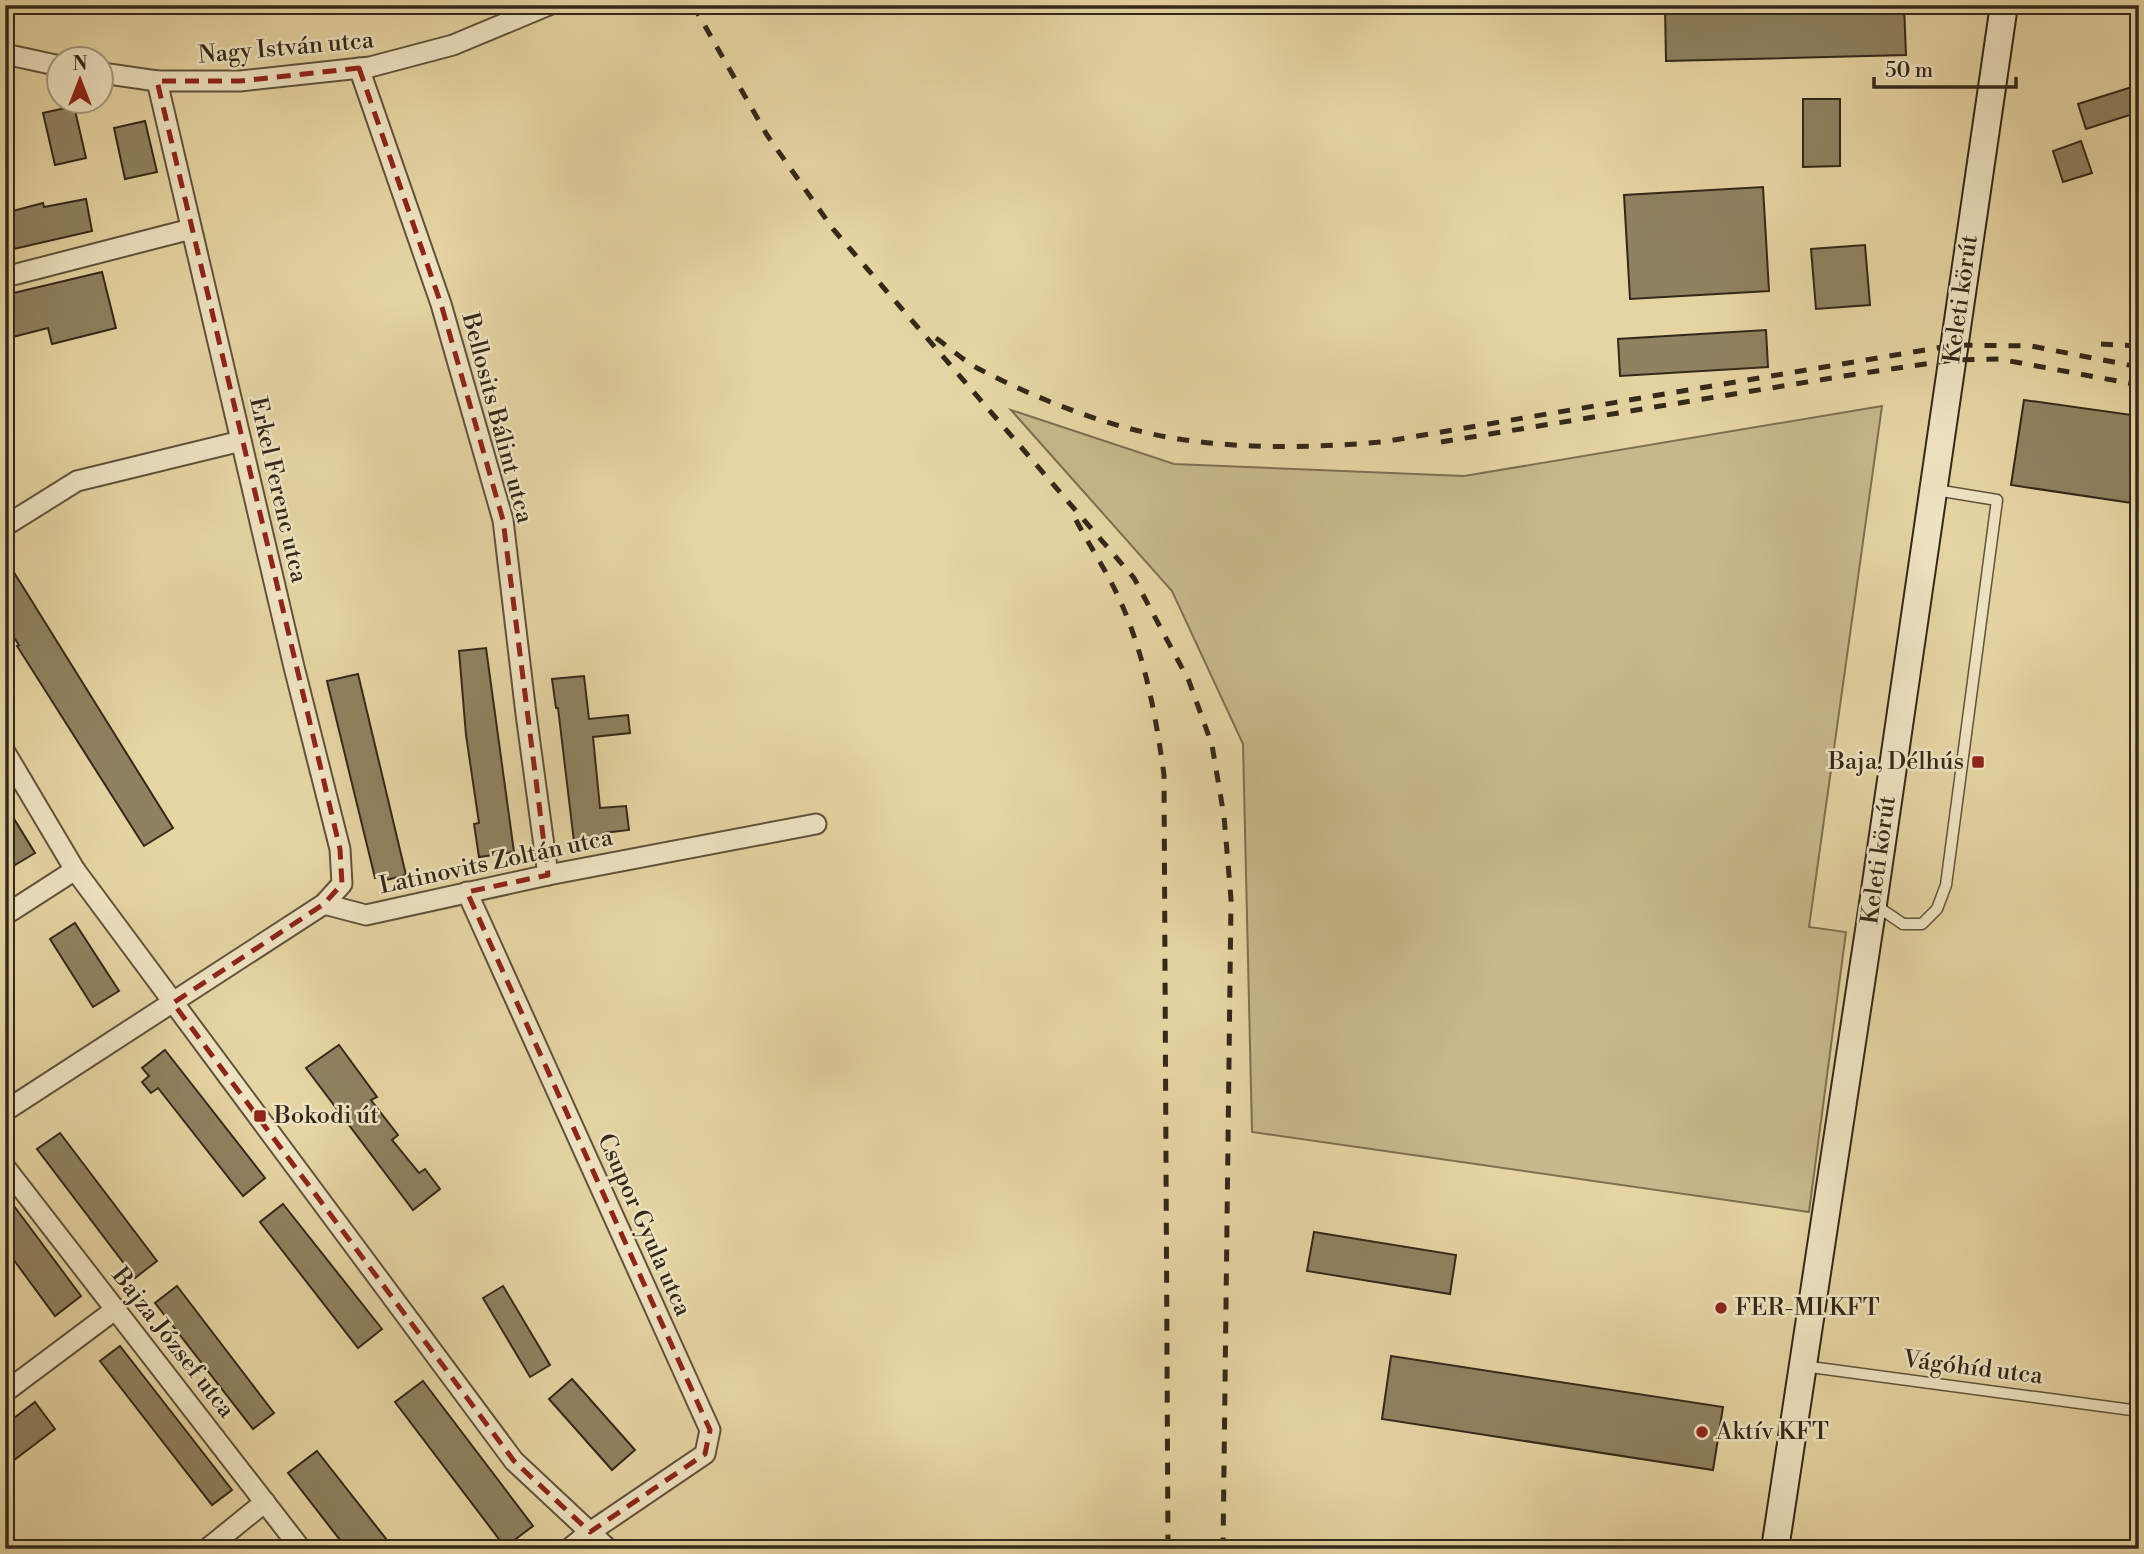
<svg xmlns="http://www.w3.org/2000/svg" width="2144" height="1554" font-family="'Libre Bodoni',serif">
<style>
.green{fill:#c8b88c;stroke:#7e7053;stroke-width:2}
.building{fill:#908261;stroke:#33281a;stroke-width:2}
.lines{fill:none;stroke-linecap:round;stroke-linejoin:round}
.lane-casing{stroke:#60533c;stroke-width:13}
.street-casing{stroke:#60533c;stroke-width:23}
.secondary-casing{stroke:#33281a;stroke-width:30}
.lane{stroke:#efe4c3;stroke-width:10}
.street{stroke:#efe4c3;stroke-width:19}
.secondary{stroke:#efe4c3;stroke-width:26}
.rail{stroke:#33281a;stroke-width:5;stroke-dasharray:12 12;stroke-linecap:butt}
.marked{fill:none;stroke:#8f2418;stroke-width:5;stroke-dasharray:14 9;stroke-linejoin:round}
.poi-dot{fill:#8f2418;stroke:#efe4c3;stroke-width:2.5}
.labels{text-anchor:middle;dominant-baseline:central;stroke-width:5;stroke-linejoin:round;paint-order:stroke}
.street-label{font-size:24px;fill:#33281a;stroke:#efe4c3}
.poi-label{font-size:24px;fill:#33281a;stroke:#efe4c3;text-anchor:start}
</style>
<rect width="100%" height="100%" fill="#e6d5a3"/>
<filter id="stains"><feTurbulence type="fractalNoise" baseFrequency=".00286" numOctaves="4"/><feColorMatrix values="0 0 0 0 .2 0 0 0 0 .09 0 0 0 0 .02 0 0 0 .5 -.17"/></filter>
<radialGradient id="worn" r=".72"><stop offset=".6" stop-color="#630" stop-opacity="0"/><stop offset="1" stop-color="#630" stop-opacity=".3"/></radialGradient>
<path class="green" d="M1882,406L1809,927L1846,932L1809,1212L1252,1132L1243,744L1172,591L1011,410L1174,464L1464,476Z"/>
<g class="building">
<path d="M1665,5H1904L1906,55L1666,61Z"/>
<path d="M2135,86L2139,97V112L2086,129L2078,104Z"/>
<path d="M1803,99H1840V166L1803,167Z"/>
<path d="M74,106L86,158L55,165L43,113Z"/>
<path d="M145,121L157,172L125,179L114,128Z"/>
<path d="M2081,141L2092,173L2063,182L2053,151Z"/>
<path d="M1763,187L1769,291L1630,299L1624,195Z"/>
<path d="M86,199L92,231L5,251V213L43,203L44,207Z"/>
<path d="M1865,245L1870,305L1816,309L1811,249Z"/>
<path d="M102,272L116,328L52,344L48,328L5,339V295Z"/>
<path d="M1766,330L1768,367L1620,376L1618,339Z"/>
<path d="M2024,400L2139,416V504L2011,485Z"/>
<path d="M5,558L173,828L144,846L17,646L19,645L5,624Z"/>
<path d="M486,648L514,852L479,857L474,824L479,823L466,735L459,651Z"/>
<path d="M358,674L406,875L382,881L381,876L375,878L327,681Z"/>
<path d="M584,676L589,719L628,715L630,733L593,737L600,808L626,806L629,830L604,833L605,846L575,850L558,708H556L552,679Z"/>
<path d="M5,804L35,853L5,871Z"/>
<path d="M75,923L119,991L93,1007L50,939Z"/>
<path d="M339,1045L377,1097L371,1100L398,1135L392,1140L419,1173L425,1169L440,1189L413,1210L306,1068Z"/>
<path d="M165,1050L265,1178L243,1196L158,1088L151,1093L142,1082L149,1076L142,1068Z"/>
<path d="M60,1133L157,1261L135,1278L37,1149Z"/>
<path d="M5,1194L81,1296L55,1316L5,1248Z"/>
<path d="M283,1204L382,1329L358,1348L260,1222Z"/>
<path d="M1314,1232L1456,1255L1450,1294L1307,1271Z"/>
<path d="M177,1286L274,1413L253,1429L155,1303Z"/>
<path d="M503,1286L550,1365L530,1377L483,1298Z"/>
<path d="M120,1346L232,1490L212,1505L100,1361Z"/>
<path d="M1391,1356L1723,1407L1713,1470L1382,1419Z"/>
<path d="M572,1379L635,1450L612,1470L549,1399Z"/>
<path d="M423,1381L533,1526L505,1547L395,1402Z"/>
<path d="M35,1402L55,1429L5,1467V1425Z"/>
<path d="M317,1451L394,1549H347L288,1473Z"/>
</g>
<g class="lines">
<g class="lane-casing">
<g id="lane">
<path d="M1875,905L1903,924H1922L1937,909L1946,885L1997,500L1936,490"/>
<path d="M1803,1366L2139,1411"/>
</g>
</g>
<g class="street-casing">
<g id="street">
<path d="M5,54L60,66"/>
<path d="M359,68L441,304L503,520L526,714L548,875"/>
<path d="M102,73L157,81H240L370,67L453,45L549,5"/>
<path d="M157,81L294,667L340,849L342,884L324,904"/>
<path d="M5,277L191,229"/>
<path d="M5,526L77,481L241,441"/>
<path d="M5,752L75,870L514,1461L608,1549"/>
<path d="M467,892L710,1430L705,1454L590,1532L569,1549"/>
<path d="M5,915L75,870"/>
<path d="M5,1111L324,904L366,915L548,875L816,824"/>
<path d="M5,1167L301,1549"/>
<path d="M5,1392L116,1309"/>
<path d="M207,1549L265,1502"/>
</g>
</g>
<g class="secondary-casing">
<path id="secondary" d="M1775,1549L1873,904L2004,5"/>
</g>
<use href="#lane" class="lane"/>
<use href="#street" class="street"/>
<use href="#secondary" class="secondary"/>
<g class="rail">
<path d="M693,5L767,135L833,229L1134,578L1189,681L1212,745L1224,816L1231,899L1223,1549"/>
<path d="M936,338C950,348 964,361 979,369C1047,404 1125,434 1201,442C1261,449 1321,447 1382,442L1954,345L2031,346L2139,367"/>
<path d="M2101,344L2139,346"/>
<path d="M1441,442L1844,376L1952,360L1999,359L2139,385"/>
<path d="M1076,520C1087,541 1100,561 1111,582C1142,641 1155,709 1164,775L1168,1549"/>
</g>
</g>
<path class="marked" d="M359,68L441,304L503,520L548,875L467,892L710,1430L705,1454L590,1532L514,1461L173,1003L324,904L342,884L340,849L157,81H240Z"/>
<g class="poi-dot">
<rect x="1971" y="755" width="14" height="14" rx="3.5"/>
<rect x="253" y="1109" width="14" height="14" rx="3.5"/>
<circle cx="1721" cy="1308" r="7"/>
<circle cx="1702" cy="1432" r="7"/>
</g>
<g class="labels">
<g class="street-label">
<text transform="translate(286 48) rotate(-5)">Nagy István utca</text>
<text transform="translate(1961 299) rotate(-82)">Keleti körút</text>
<text transform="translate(497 418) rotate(75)">Bellosits Bálint utca</text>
<text transform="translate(278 490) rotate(77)">Erkel Ferenc utca</text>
<text transform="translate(1879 860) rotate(-82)">Keleti körút</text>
<text transform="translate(496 862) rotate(-12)">Latinovits Zoltán utca</text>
<text transform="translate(644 1225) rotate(66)">Csupor Gyula utca</text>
<text transform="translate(173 1343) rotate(52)">Bajza József utca</text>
<text transform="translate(1973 1368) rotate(7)">Vágóhíd utca</text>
</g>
<g class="poi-label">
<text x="1964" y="762" text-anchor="end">Baja, Délhús</text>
<text x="274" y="1116">Bokodi út</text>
<text x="1735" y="1308">FER-MI KFT</text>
<text x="1716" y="1432">Aktív KFT</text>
</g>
</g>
<rect width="2144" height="1554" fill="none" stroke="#e6d5a3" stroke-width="28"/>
<rect x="7" y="7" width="2130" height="1540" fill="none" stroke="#33281a" stroke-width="3.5"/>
<rect x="14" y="14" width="2116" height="1526" fill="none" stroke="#33281a" stroke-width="2"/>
<g transform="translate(80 80)"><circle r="33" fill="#efe4c3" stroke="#a4997f" stroke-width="2"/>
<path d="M0-5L12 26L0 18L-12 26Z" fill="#8f2418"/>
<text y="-10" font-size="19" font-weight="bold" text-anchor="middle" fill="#33281a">N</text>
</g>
<path d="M1874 77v10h142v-10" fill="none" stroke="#33281a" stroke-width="3.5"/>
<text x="1885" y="77" font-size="21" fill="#33281a" stroke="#efe4c3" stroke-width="5" paint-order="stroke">50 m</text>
<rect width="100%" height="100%" filter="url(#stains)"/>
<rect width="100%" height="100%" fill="url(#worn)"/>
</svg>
